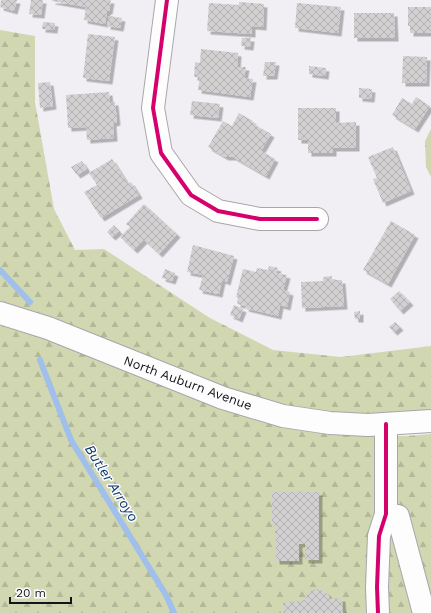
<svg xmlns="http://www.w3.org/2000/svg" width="431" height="613" font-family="'Work Sans',sans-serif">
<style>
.forest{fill:url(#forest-firs)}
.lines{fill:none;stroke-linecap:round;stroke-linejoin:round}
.stream{stroke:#a0bfea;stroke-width:6}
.building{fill:url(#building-cross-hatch);filter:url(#shadow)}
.minor-casing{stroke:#a8a6aa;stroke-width:24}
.secondary-casing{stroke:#a8a6aa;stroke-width:24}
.minor{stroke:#fdfdfd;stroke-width:22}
.secondary{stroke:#fdfdfd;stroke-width:22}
.cycleway-casing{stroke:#fdfcff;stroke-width:6}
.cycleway{stroke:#d6006c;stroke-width:4}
.labels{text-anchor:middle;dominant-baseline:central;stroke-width:3;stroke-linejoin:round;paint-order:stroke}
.street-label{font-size:13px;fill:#141416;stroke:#fdfcff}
.water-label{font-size:14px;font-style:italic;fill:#0b396d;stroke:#fdfcff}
</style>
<defs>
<pattern id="forest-firs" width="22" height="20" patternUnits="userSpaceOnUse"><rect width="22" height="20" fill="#d1d8b1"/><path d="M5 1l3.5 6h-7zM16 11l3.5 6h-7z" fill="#b3b898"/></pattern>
<pattern id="building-cross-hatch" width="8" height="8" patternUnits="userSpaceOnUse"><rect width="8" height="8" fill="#d2d0d1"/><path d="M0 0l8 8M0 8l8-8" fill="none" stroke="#b3b2b3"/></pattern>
<filter id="shadow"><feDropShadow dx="3.5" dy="3.5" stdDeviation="0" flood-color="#0004"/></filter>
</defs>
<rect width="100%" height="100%" fill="#f1eff4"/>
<g class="forest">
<path d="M0,30L35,36V102L54,209L75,250L104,249L210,318L273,350L341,357L431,346V412C391,415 350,416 310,411C263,405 220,386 176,370C118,348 59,326 0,303Z"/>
<path d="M431,129V177L426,167L425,141Z"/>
<path d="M0,325L36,334L297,429L366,436H407L431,434V613H0Z"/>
</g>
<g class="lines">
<g class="stream">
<path d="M0,270L30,302"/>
<path d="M40,360L71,440L166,595L174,613"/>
</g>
</g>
<g class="building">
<path d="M1,0H17L14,11L0,7Z"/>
<path d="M31,0H43L41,15L29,14Z"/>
<path d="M52,0H111L109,11H107L105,24L84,20L86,7L52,1Z"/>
<path d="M239,2L264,4L263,27L252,26V34L207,31L209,3L239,5Z"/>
<path d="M297,3L341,7L338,33L295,28Z"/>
<path d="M408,7H431V33H410V26H408Z"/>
<path d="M354,13H394L395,38H354Z"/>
<path d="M109,16L122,18L120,28L107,26Z"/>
<path d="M43,22L55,23L54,30L42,29Z"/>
<path d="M88,34L115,37L109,81L83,78Z"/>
<path d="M242,38H251L250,47L241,46Z"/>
<path d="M201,49L238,53L237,67H246L244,78L253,79L250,97L198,90L200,77H194L195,62L200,63Z"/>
<path d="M403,56L427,57L426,83H402Z"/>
<path d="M265,62H276L274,76H263Z"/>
<path d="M309,66L326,68L325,76L309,74Z"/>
<path d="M50,82L53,106L40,108L38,83Z"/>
<path d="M359,88L372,89L371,99L359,98Z"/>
<path d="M109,92L110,102H115L117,122L113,123L114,138L87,140L86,127L68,128L66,95Z"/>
<path d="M416,97L430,106L415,129L392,115L402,98L412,104Z"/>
<path d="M192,101L220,104L218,118L190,115Z"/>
<path d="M298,108H336V123L356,122V148H333V153H308V140H298Z"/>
<path d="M239,113L253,121L252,123L271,134L261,151L275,159L266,176L233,157H225L208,147L223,121L232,126Z"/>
<path d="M393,147L411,191L383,203L373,179L377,178L368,157Z"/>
<path d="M112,159L128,184L131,182L139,195L101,218L84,192L97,185L89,173Z"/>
<path d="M82,161L87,169L77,175L71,167Z"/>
<path d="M144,204L177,234L159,254L144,240L134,250L120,237L130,227L126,224Z"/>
<path d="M391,221L415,235L388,284L363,270Z"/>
<path d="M114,225L119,231L112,237L107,232Z"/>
<path d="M193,245L234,256L227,282L222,280L219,294L199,290L203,275L187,272Z"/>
<path d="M269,266L278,268L276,273L287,275L283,290L290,292L287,307L280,305L278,316L245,308L246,306L237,304L238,298L236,297L243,269L256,272L257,268L268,270Z"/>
<path d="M165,269L175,273L172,281L162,278Z"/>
<path d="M332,276V280H342L344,306L302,308L301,282L323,281V277Z"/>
<path d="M399,291L410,302L400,311L390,299Z"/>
<path d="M234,305L243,309L239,319L230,315Z"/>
<path d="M360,311V319H355L354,312Z"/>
<path d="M395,322L400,327L394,332L389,327Z"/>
<path d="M272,492H319V560H305V544H299V561H276V536H275V525H272Z"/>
<path d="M317,589L325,591L328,594L330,599L342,598L343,613H284L283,603L305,600L307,594L312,590Z"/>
</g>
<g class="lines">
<g class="minor-casing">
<g id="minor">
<path d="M167,0L153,108L161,153L191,195L218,211L260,219H317"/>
<path d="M386,514L398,516L424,613"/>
<path d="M378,613L377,587L379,536L386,514V424"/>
</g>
</g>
<g class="secondary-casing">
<path id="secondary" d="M0,313L48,328L223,398L283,416L330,423L368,425L431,421"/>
</g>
<use href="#minor" class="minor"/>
<use href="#secondary" class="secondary"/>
<g class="cycleway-casing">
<g id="cycleway">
<path d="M167,0L153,108L161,153L191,195L218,211L260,219H317"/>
<path d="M378,613L377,587L379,536L386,514V424"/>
</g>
</g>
<use href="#cycleway" class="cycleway"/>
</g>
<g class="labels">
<g class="street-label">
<text transform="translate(188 383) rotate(20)">North Auburn Avenue</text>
</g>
<g class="water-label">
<text transform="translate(112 483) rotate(58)">Butler Arroyo</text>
</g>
</g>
<path d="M10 597v6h61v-6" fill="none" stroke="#141416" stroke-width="2"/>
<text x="16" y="597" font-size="12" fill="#141416" stroke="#fdfcff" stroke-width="3" paint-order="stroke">20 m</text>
</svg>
